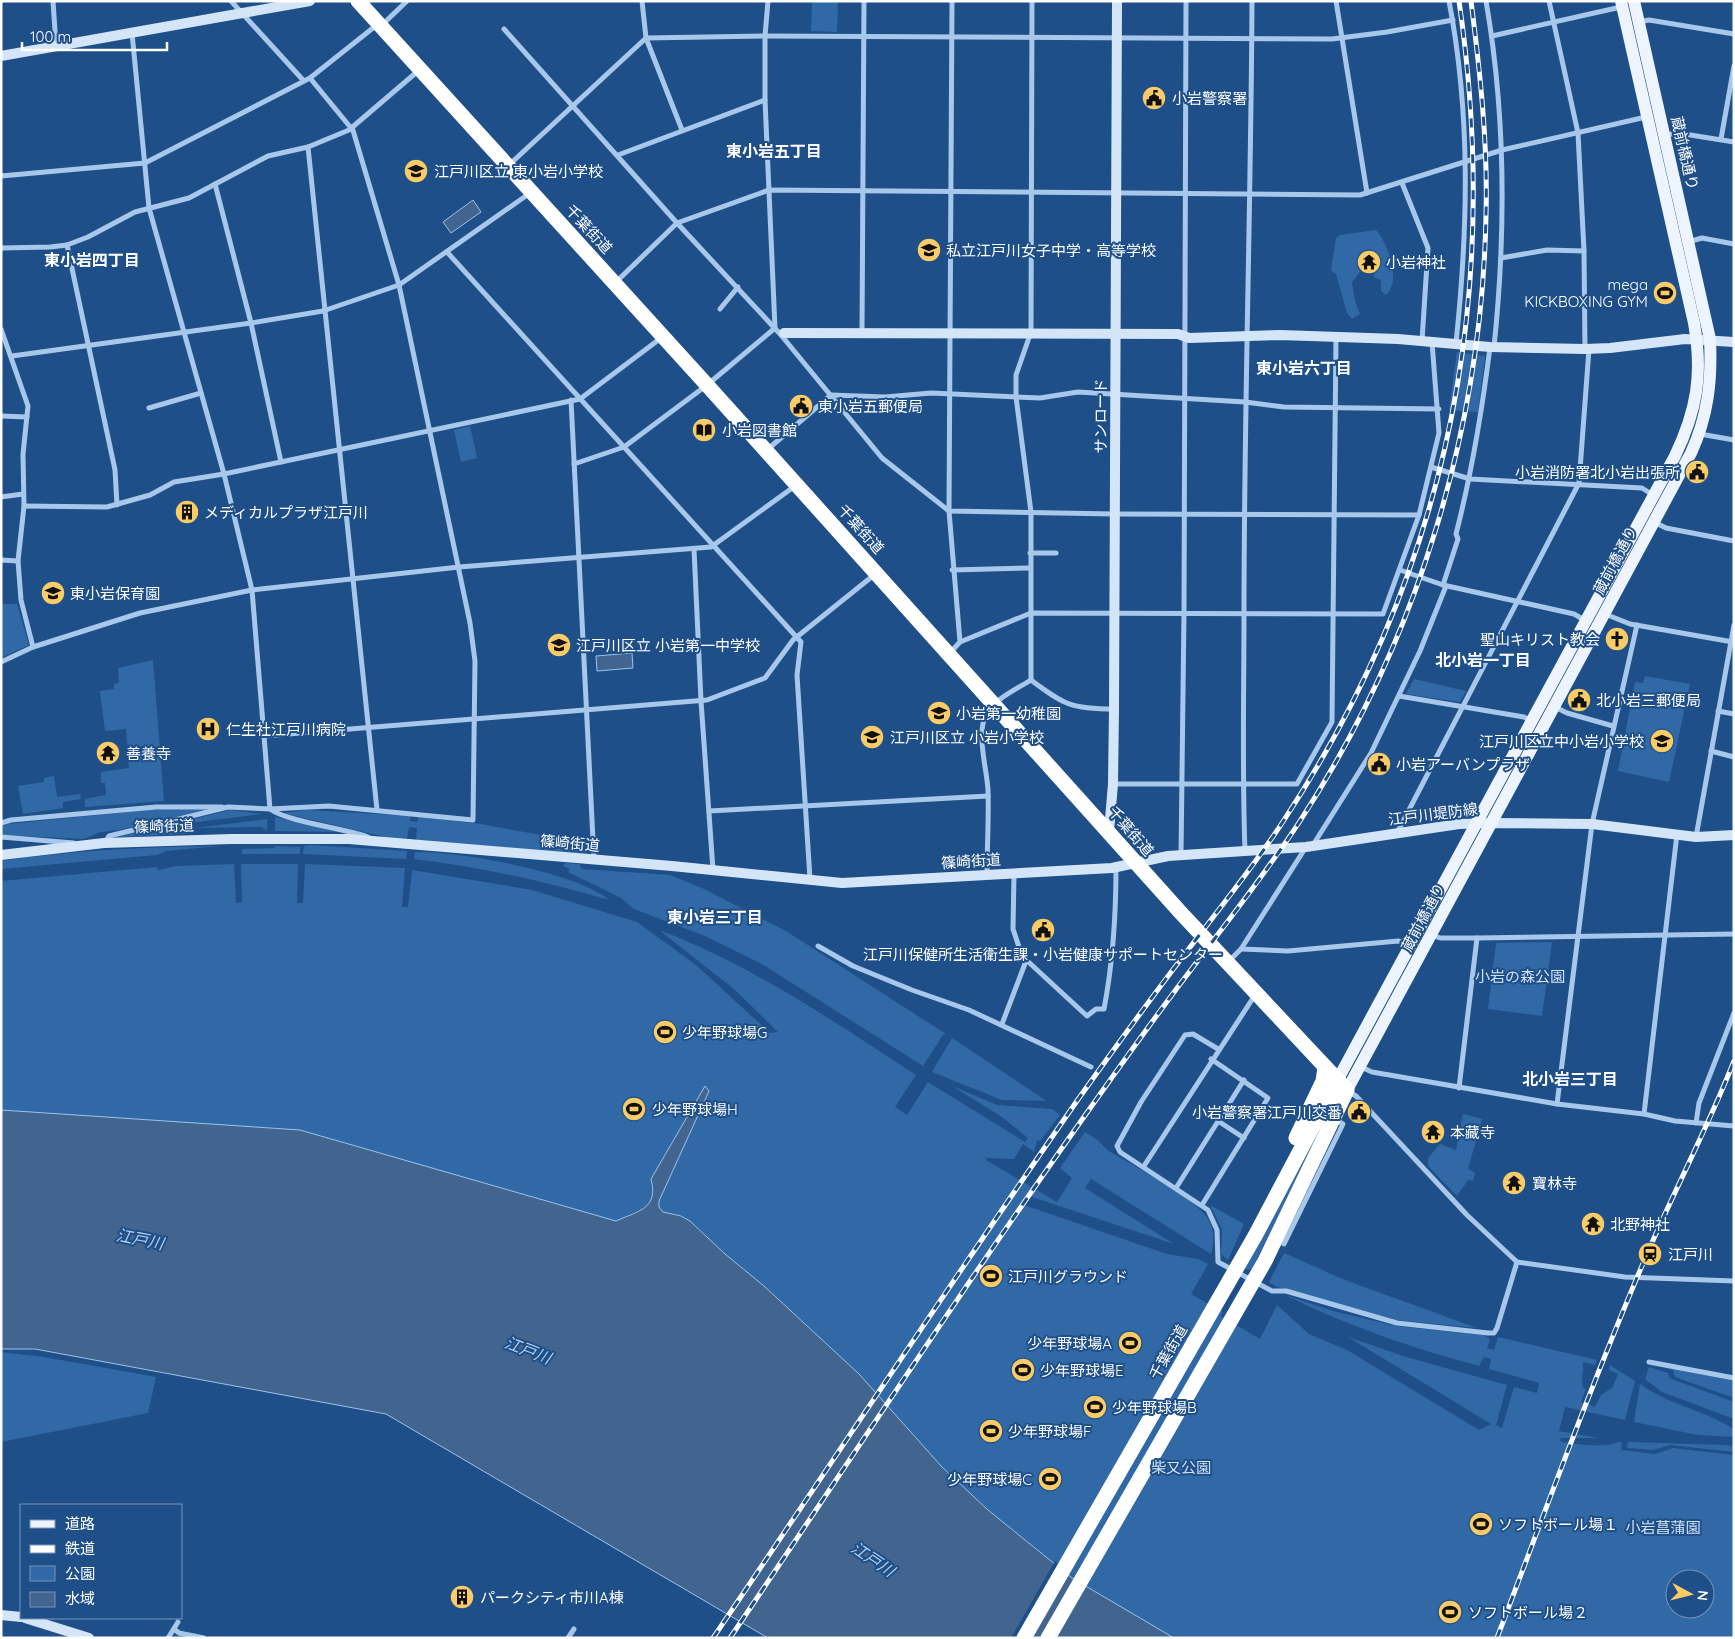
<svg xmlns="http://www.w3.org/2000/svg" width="1735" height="1639" font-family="Quicksand,'Noto Sans JP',sans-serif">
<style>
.green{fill:#3169a6;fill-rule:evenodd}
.water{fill:#41658e;stroke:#9cc3ed}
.pier{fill:#1e4f89}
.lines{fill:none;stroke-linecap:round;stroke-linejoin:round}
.street{stroke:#a8c8eb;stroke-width:5}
.secondary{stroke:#d4e5f8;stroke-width:10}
.primary{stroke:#edf4fe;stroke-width:12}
.highway{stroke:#fff;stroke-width:15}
.rail-casing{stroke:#fff;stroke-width:5}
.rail{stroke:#1e4f89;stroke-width:3;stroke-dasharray:9;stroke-linecap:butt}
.labels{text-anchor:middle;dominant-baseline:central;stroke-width:4;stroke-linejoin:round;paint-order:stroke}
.poi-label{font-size:15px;fill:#fff;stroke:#1e4f89;text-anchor:start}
.street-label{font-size:15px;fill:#fff;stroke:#1e4f89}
.park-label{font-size:15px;fill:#cde2f8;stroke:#1e4f89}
.neighbourhood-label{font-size:16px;font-weight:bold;fill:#fff;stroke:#1e4f89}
.water-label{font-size:16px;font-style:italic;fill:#b4d2f3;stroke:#1e4f89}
</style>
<rect width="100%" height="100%" fill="#1e4f89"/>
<g class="green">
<path d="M812,1H838L837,32L811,31Z"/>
<path d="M1376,230C1388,244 1402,280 1386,295L1381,291V280L1374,277L1376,256L1373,253L1363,256V268L1352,282C1353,291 1356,306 1360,314L1352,319L1347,313L1336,274L1331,270L1336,238L1340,235Z"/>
<path d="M1457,352L1485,356L1478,412L1449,410Z"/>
<path d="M470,426L477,458L461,462L454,430Z"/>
<path d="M1,604H17L29,645L1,658Z"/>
<path d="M153,660L164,801L85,807V799L106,795L105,783H101V772L129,768L126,729L105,731L100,691L114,689V684L119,683L118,668Z"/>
<path d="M1645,676L1690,684L1669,782L1618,771L1635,682L1643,683Z"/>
<path d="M1414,679L1466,691L1460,702L1406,694Z"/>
<path d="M54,776L57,797L80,794L81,799L63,802V808L23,814L18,786L44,782V778Z"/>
<path d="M208,809L119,830L100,832L84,839L1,835V826L8,824L149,810Z"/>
<path d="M231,810L263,814L189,823L186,834L118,837Z"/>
<path d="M307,810L410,816V821L417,822L418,817L481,824L578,842L590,850L586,854L416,840L417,828L409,827L407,839L390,838L283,813Z"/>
<path d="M275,817L340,832L275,831Z"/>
<path d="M267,819V831L262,827L195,828Z"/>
<path d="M310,845L407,851L406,859L303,854L304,846Z"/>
<path d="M220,846L166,851L157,855L1,869V861C74,850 147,847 220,846Z"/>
<path d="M276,846L300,847V854H242V849L274,848Z"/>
<path d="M415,852C458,851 577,872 609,900C544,881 481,867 414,859Z"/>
<path d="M565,863L579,864L582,869L670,875L704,889L786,931L946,1034L943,1035L923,1066L762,964L705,936L634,909L621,898L568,872L570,869L563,866Z"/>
<path d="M234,864L236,903L242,902L241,864H298L297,903H303L305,864L405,868L402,907H408L412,870L532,890L637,922L696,965L770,1033L778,1032L734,989L659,930C752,965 833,1021 916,1075L895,1107L907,1115L928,1082L1025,1142L1028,1138L1002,1117L952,1086L997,1105L1052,1109L1060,1115L1041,1140L1037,1141L1034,1152L1023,1144L1014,1159L987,1158L986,1160L1057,1202L1072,1178L1060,1168L1085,1132L1099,1141L1107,1150C1129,1163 1194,1198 1207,1217C1214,1228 1215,1241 1211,1254L1091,1179L1085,1188L1174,1244L1026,1195L1024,1205L1167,1254L1198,1259L1208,1264L1191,1294L1223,1312L1221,1316L1260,1339L1277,1305L1309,1334L1347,1350L1479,1430L1491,1424L1348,1337L1406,1357L1507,1385L1496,1425L1502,1428L1514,1387L1537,1393L1539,1383L1489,1369L1491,1359L1484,1357L1479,1366C1412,1348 1348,1326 1285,1295L1333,1311L1396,1326L1483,1335L1490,1339L1487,1348L1494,1350L1498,1337L1597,1360L1595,1365L1583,1362C1584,1371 1581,1379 1583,1388L1586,1389L1581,1402L1595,1407L1601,1395L1612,1388L1618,1374L1609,1370L1610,1365L1635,1381L1625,1420L1565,1407L1559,1431L1599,1438H1561L1560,1441C1568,1444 1604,1447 1612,1444C1616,1443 1617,1442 1622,1442L1621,1450L1655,1454L1673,1448L1734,1455V1638H1174L1072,1578L988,1510L942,1467L859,1374L764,1286L725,1254L690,1221L681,1216L663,1212L659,1207V1201L705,1086L651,1179C659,1209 639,1211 616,1221L300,1130L1,1110V881L157,867L158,870L176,866ZM1675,1579H1705V1609H1675Z"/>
<path d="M1552,942L1542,1016L1488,1009L1496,943Z"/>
<path d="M952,1038L1045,1100L1046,1101L1002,1100L932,1072Z"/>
<path d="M1463,1114L1482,1119L1468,1169L1475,1173L1473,1181L1468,1180L1457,1196L1428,1166V1158L1440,1144L1456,1150Z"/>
<path d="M1328,1115L1252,1269L1247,1270L1245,1267Z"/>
<path d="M1210,1205L1244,1224L1228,1260L1221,1254L1222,1229Z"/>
<path d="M1284,1253L1345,1280L1477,1328L1397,1320L1277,1287L1269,1282Z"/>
<path d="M1,1352L44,1357L156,1377L148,1413L1,1442Z"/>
<path d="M1656,1365L1734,1381V1398L1675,1377L1673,1370Z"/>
<path d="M1649,1367L1668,1373L1669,1378L1734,1402V1419L1662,1392L1645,1379Z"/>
<path d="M1640,1384C1669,1405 1704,1410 1734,1429V1437L1698,1435L1634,1422Z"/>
<path d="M1628,1442L1726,1445L1734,1446V1452L1670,1445L1653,1450L1627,1448Z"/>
</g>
<g class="water">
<path d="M473,200L481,212L451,233L443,222Z"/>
<path d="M632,653L633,668L597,671L596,656Z"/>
<path d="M705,1086L709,1091L659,1201V1207L663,1212L681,1216L690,1221L725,1254L764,1286L859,1374L942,1467L988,1510L1072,1578L1174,1638H768L386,1414L35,1349H1V1110L300,1130L616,1221C638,1211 659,1209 651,1179Z"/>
</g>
<path class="pier" d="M1055,1561L1069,1573L1031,1638H1011Z"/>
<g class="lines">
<g class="street">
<path d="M53,1L56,46"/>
<path d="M231,1L303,80"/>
<path d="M642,1L646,38L682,130"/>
<path d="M1336,1L1367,193"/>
<path d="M1449,1C1471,115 1468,229 1456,343"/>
<path d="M1486,1C1506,116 1506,232 1494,347"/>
<path d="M1549,1L1578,133L1584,251L1585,349"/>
<path d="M1639,22L1649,20L1734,34"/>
<path d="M382,25L407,1"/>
<path d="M504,29L677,223L781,335L784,333"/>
<path d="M132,33L149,208L224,474L252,590L270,809C288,822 343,828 368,837"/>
<path d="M1492,36L1621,7"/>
<path d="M310,78L351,128"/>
<path d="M1665,135L1678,133L1734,142"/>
<path d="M1721,139L1734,66"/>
<path d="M308,147L377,810"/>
<path d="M618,155L765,100"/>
<path d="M509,165L646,38L765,36L1332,39L1387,32L1453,20"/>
<path d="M1,176L145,163L310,78L378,24"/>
<path d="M1402,183L1428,248L1422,341"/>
<path d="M215,184L251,323L281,462"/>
<path d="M1688,242L1702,238L1734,244"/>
<path d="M67,245L115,470L117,505"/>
<path d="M1,248L50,247L67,245L88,237L135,212L189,198L268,156L308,147L349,130L418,71"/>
<path d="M447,252L801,642L797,675L810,879"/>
<path d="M1501,258L1547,250L1584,251"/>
<path d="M615,283L677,223L769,190L1360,195L1502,150L1646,117"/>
<path d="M720,309L738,287"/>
<path d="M1,329L28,406L23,454L24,506L18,561L21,600L33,647"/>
<path d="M862,332L864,1"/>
<path d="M781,335L882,458L949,511L1114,514L1419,515"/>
<path d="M12,356L251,323L323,311L399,285L530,193"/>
<path d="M571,400L594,860"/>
<path d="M149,408L201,393"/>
<path d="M1,416L27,417"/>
<path d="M1700,434L1734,440"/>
<path d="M768,449L831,395L885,397L931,393L1040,398L1078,392L1245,402L1284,407L1439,409"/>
<path d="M574,464L624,447L707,385L775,328L765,100V36L768,1"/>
<path d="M1431,467L1470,479L1642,488L1653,495"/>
<path d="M1,497L23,494"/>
<path d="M24,506L107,507L150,495L174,482L224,474L580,399L661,338"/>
<path d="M1654,522L1666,528L1734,541"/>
<path d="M694,549L701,701L713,870"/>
<path d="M1030,553H1056"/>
<path d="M1,560L18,561"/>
<path d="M952,570L1030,568"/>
<path d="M1400,570L1443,585L1574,614L1586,621"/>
<path d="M1443,585L1458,539L1456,534C1472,472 1482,411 1490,347"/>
<path d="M1605,614L1630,624L1733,642"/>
<path d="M960,642L1031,613L1383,614L1419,515L1439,433L1432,342"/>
<path d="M949,654L960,642L949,511L952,1"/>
<path d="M1,662L33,647L140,613L252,590L459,567L711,547L795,486"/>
<path d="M1031,680C1064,705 1072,709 1114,709"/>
<path d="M1399,696L1524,717L1531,721"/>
<path d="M1555,707L1567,713L1613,726"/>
<path d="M1718,711L1734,714"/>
<path d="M264,736L707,700L765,678L793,640L874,575"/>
<path d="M1711,751L1734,757"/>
<path d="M1113,784H1297L1332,722L1336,337"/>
<path d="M709,811L988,796"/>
<path d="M1,823L11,820L156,807H222"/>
<path d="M1397,833L1579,483L1589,349"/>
<path d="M1,837L74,843"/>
<path d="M1696,837L1734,625"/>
<path d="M105,843L109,836L228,807L270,809L329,806L473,820L475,661L470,623L399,285L352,127"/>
<path d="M1313,845L1371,753L1420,651L1446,586"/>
<path d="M1245,851C1242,771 1244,692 1244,612C1244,408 1251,205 1252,1"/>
<path d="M1181,855L1184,613L1186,1"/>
<path d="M987,874C987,846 989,818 988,790C987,770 976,733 986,715C994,699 1017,689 1031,680V512L1016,397V375L1031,332L1032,1"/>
<path d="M1014,874L1013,929L1022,956L1087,1016L1096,1009H1104C1113,962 1116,915 1116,867"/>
<path d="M1432,935L1440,938H1477L1734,934"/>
<path d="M818,946L853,966L912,990L969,1010L1091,1067"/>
<path d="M1241,949L1288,951L1398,941L1409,944"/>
<path d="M1228,962L1241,949L1306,847"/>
<path d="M1002,1024L1026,961"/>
<path d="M1218,1049L1193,1034L1185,1035L1141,1102L1117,1146L1120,1152L1208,1210L1217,1230L1218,1262L1272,1291H1286L1397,1323L1488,1333H1494L1497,1328L1517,1262"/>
<path d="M1359,1066L1372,1072L1557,1104L1644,1114L1675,1121L1734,1126"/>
<path d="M1459,1088L1477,938"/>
<path d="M1349,1092L1356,1096L1467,1215L1517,1262L1625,1277L1734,1281"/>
<path d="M1557,1104L1592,824L1637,625"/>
<path d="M1644,1114L1677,834"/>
<path d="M1218,1121L1244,1138"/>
<path d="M1696,1123L1699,1103L1734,1013"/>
<path d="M1144,1166L1255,995"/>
<path d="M1176,1188L1244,1080"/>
<path d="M1202,1205L1268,1098L1211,1059"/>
<path d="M1284,1244L1343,1124L1334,1119"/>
<path d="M1649,1362L1734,1378"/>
<path d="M174,1629L179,1633L204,1638"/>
<path d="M168,1638L178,1622"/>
<path d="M568,1638L574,1629"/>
</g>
<g class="secondary">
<path d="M1,56L310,1"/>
<path d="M784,333L1178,334L1189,338L1280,335L1398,339L1490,347L1585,349L1610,348L1685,339L1734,342"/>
<path d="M1109,831L1113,784L1114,709L1117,1"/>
<path d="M1,855L104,843L231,839H349L672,866L842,883L1112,868L1168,856L1306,847L1459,824L1491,823L1592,824L1696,837L1734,835"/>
<path d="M1,1615L21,1617"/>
<path d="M25,1618L89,1638"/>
</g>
<g class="primary">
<path d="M1337,1081L1675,456C1697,410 1703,374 1694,323L1621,1"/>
<path d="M1347,1090L1691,453C1708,416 1712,381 1710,339L1634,1"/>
</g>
<g class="highway">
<path d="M358,1L707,385L1181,913L1347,1090L1265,1261L1048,1638"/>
<path d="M1296,1138L1323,1081L1325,1068"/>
<path d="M1024,1638L1255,1236L1337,1081"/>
</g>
<g class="rail-casing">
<g id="rail">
<path d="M713,1638C835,1458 955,1276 1079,1098C1119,1042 1159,987 1201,933C1229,896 1259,859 1284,820C1448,571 1502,295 1459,1"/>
<path d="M730,1638C848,1463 964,1286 1086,1114C1120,1066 1154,1018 1190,971C1227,922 1266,873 1300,821C1417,641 1482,429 1486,215C1488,143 1480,72 1471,1"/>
<path d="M1497,1638C1546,1509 1593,1380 1647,1254C1675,1189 1708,1127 1734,1061"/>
</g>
</g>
<use href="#rail" class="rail"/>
</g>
<defs>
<g id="civic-disc" transform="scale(1.25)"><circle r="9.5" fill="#facc67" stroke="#1e4f89"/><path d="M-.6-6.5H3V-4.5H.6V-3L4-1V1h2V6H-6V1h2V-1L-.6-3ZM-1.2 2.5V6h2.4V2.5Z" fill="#111"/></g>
<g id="school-disc" transform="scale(1.25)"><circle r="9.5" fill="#facc67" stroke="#1e4f89"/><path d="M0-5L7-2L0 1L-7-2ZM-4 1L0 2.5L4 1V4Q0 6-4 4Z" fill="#111"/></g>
<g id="temple-disc" transform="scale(1.25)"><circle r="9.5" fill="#facc67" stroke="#1e4f89"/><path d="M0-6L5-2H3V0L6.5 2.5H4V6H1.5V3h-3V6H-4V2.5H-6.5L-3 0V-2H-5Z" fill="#111"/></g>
<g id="stadium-disc" transform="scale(1.25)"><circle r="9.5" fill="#facc67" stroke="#1e4f89"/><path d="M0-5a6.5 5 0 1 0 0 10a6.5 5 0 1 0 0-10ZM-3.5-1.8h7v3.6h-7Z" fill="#111"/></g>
<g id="library-disc" transform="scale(1.25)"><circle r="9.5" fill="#facc67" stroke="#1e4f89"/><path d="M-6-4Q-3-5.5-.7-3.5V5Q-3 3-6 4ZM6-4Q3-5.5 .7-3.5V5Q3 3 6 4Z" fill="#111"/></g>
<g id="building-disc" transform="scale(1.25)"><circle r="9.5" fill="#facc67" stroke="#1e4f89"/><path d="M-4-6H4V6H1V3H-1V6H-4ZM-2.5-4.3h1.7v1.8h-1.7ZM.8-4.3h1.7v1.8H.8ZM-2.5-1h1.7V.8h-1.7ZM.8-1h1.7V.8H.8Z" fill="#111"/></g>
<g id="church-disc" transform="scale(1.25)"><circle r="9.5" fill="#facc67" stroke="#1e4f89"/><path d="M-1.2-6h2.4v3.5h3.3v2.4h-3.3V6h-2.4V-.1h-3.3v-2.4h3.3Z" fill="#111"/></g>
<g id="hospital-disc" transform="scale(1.25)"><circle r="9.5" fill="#facc67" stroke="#1e4f89"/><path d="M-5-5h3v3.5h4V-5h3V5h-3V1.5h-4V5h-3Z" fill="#111"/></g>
<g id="station-disc" transform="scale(1.25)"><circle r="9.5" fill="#facc67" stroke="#1e4f89"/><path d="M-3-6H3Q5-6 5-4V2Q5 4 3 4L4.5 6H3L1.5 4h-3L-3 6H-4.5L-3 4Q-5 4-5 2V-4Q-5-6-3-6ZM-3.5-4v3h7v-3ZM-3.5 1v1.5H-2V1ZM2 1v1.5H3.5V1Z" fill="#111"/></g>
</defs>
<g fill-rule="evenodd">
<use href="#civic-disc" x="1154" y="98"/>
<use href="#school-disc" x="416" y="171"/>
<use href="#school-disc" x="929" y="250"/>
<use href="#temple-disc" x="1369" y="262"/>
<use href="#stadium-disc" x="1665" y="293"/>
<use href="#civic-disc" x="801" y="406"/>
<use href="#library-disc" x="704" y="430"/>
<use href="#civic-disc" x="1697" y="472"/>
<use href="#building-disc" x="187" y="512"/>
<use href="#school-disc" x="53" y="593"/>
<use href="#church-disc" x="1617" y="639"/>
<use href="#school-disc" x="559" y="645"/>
<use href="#civic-disc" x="1579" y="700"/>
<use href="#school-disc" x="939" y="713"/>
<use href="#hospital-disc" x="208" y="729"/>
<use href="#school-disc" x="872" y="737"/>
<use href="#school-disc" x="1662" y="741"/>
<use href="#temple-disc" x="108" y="753"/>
<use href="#civic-disc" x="1379" y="764"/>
<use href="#civic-disc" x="1043" y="930"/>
<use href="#stadium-disc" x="665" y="1032"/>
<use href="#stadium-disc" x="634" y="1109"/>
<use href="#civic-disc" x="1359" y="1112"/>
<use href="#temple-disc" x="1433" y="1132"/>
<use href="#temple-disc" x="1514" y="1183"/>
<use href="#temple-disc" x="1593" y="1224"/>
<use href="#station-disc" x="1650" y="1254"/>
<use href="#stadium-disc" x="991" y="1276"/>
<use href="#stadium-disc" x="1130" y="1343"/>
<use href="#stadium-disc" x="1023" y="1370"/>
<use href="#stadium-disc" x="1095" y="1407"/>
<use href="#stadium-disc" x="991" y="1431"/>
<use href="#stadium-disc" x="1050" y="1479"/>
<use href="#stadium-disc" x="1481" y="1524"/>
<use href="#building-disc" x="462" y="1597"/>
<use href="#stadium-disc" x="1450" y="1612"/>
</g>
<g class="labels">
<g class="poi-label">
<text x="1172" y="98">小岩警察署</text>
<text x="434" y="171">江戸川区立 東小岩小学校</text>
<text x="946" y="250">私立江戸川女子中学・高等学校</text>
<text x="1386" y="262">小岩神社</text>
<text x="1648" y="284" text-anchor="end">mega<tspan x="1648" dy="17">KICKBOXING GYM</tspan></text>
<text x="818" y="406">東小岩五郵便局</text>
<text x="722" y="430">小岩図書館</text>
<text x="1680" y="472" text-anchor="end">小岩消防署北小岩出張所</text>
<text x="204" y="512">メディカルプラザ江戸川</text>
<text x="70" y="593">東小岩保育園</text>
<text x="1600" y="639" text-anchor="end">聖山キリスト教会</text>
<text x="576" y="645">江戸川区立 小岩第一中学校</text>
<text x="1596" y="700">北小岩三郵便局</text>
<text x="956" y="713">小岩第一幼稚園</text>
<text x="226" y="729">仁生社江戸川病院</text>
<text x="890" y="737">江戸川区立 小岩小学校</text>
<text x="1644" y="741" text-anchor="end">江戸川区立中小岩小学校</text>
<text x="126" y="753">善養寺</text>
<text x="1396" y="764">小岩アーバンプラザ</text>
<text x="1043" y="954" text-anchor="middle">江戸川保健所生活衛生課・小岩健康サポートセンター</text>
<text x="682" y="1032">少年野球場G</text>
<text x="652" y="1109">少年野球場H</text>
<text x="1342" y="1112" text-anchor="end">小岩警察署江戸川交番</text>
<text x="1450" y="1132">本藏寺</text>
<text x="1532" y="1183">寶林寺</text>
<text x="1610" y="1224">北野神社</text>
<text x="1668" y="1254">江戸川</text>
<text x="1008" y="1276">江戸川グラウンド</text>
<text x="1112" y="1343" text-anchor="end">少年野球場A</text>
<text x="1040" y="1370">少年野球場E</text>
<text x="1112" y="1407">少年野球場B</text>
<text x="1008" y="1431">少年野球場F</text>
<text x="1032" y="1479" text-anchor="end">少年野球場C</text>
<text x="1498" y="1524">ソフトボール場１</text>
<text x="480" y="1597">パークシティ市川A棟</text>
<text x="1468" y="1612">ソフトボール場２</text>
</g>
<g class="street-label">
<text transform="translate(1685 153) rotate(77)">蔵前橋通り</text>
<text transform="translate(589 229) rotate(47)">千葉街道</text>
<text transform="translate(1100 416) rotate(-90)">サンロード</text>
<text transform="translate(861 529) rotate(48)">千葉街道</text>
<text transform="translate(1615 560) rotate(-62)">蔵前橋通り</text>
<text transform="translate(1433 814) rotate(-7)">江戸川堤防線</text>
<text transform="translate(164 826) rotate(-2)">篠崎街道</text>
<text transform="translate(1131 831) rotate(49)">千葉街道</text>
<text transform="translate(570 843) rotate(5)">篠崎街道</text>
<text transform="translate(971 861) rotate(-4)">篠崎街道</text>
<text transform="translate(1423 917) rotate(-62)">蔵前橋通り</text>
<text transform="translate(1168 1352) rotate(-60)">千葉街道</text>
</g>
<g class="park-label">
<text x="1520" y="976">小岩の森公園</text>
<text x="1181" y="1467">柴又公園</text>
<text x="1663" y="1527">小岩菖蒲園</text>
</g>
<g class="neighbourhood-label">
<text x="774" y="151">東小岩五丁目</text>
<text x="92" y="260">東小岩四丁目</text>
<text x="1304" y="368">東小岩六丁目</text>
<text x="1483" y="660">北小岩一丁目</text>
<text x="715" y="917">東小岩三丁目</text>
<text x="1570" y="1079">北小岩三丁目</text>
</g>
<g class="water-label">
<text transform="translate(140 1239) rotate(11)">江戸川</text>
<text transform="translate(528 1350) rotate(21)">江戸川</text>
<text transform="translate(873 1559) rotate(34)">江戸川</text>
</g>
</g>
<rect width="1735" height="1639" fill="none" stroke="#ffffff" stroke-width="5"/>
<rect x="20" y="1504" width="162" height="115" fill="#1e4f89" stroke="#7895b8"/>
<rect x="30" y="1520" width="25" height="8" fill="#edf4fe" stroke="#7895b8"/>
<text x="65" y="1529" font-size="15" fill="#ffffff">道路</text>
<rect x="30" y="1545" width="25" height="8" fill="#ffffff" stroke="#7895b8"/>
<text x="65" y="1554" font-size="15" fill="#ffffff">鉄道</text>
<rect x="30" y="1566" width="25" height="15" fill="#3169a6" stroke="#7895b8"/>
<text x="65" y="1579" font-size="15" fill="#ffffff">公園</text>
<rect x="30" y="1592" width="25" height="15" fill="#41658e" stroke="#7895b8"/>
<text x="65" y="1604" font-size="15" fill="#ffffff">水域</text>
<g transform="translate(1690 1594) rotate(97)"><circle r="24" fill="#1e4f89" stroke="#7895b8"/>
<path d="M0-4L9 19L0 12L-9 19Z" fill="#facc67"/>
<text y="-8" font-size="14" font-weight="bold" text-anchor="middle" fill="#ffffff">N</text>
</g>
<path d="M22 42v8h145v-8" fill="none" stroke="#ffffff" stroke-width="2.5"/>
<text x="30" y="42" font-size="15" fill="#ffffff" stroke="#1e4f89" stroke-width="4" paint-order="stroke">100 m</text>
</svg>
